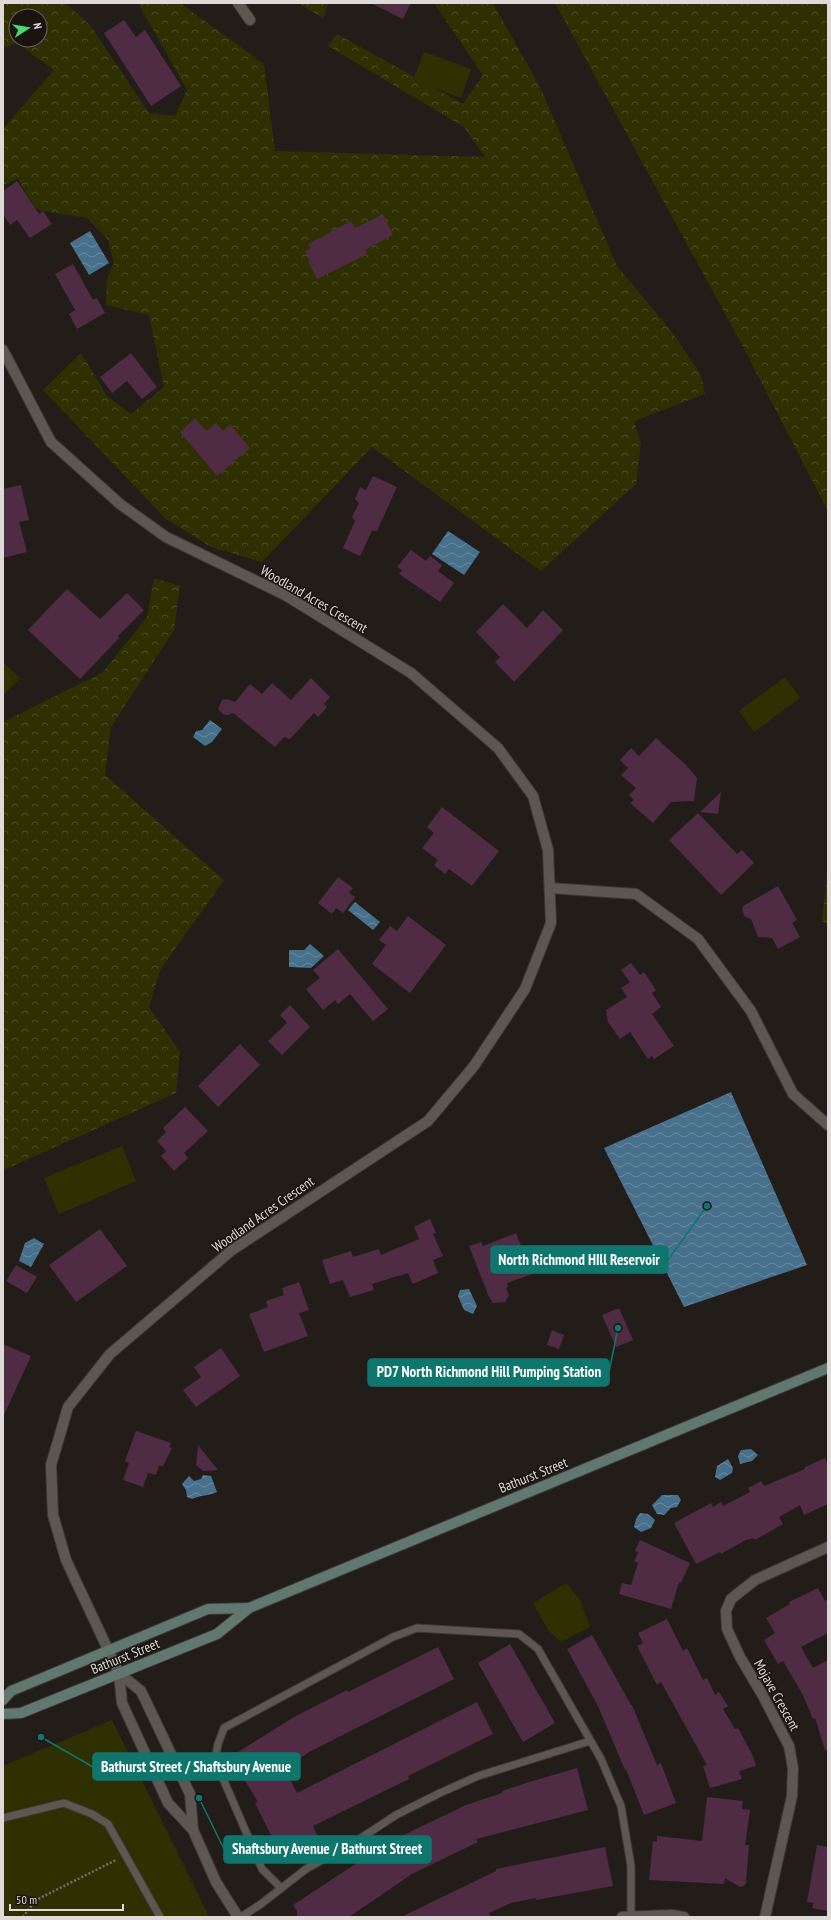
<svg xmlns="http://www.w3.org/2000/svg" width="831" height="1920" font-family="'PT Sans Narrow',sans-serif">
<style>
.forest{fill:url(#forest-crowns);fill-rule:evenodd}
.park{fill:#2e3002}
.water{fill:url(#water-waves)}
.building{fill:#4f2b44}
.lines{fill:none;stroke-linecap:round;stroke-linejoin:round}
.service-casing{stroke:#3e3a37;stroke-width:9}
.minor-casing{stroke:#3e3a37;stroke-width:12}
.tertiary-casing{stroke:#3e3a37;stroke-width:12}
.secondary-casing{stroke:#3e3a37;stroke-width:12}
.path{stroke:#726d69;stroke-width:2.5;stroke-dasharray:2 2;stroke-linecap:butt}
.service{stroke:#5d5751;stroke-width:7}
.minor{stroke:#5d5751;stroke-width:10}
.tertiary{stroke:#5d5751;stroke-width:10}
.secondary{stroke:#607870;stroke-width:10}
.labels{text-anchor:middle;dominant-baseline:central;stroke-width:3;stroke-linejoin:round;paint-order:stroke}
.street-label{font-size:14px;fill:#dedad7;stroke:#191410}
.leader{fill:none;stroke:#0f766e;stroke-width:1.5}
.callout-dot{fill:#0f766e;stroke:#191410;stroke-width:1.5}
.callout{fill:#0f766e;stroke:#0f766e;stroke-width:1.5}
.callout-label{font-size:15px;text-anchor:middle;font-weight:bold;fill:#fff}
</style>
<defs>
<pattern id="forest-crowns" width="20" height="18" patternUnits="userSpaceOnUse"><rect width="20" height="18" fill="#2e3002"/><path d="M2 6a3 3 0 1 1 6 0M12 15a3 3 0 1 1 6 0" fill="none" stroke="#4c4d26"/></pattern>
<pattern id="water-waves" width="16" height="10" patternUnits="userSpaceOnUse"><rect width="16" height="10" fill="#47708c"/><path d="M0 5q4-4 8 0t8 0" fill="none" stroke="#6a8aa1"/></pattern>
</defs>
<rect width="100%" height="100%" fill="#231d19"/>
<g class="forest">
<path d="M3,3H65L90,25L149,113L175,116L187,90L138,3H180L264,64L275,151L485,157L464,127L328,46L337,34L463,104L483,75L434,3H493L541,89L617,266L672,332L701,375L705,394L634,421L641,443L636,484L541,571L372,447L262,562L211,547L166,519L43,390L81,353L107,396L131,414L164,387L149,315L106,305L107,279L114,263L108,240L87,218L43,211L35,208L18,179L3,185V129L54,70L17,43L3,48ZM16,16H40V40H16Z"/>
<path d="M298,3H328L323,18Z"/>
<path d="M555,3H828V511L740,341Z"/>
<path d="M154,578L180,586L174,630L111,727L105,775L224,880L160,970L149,1007L180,1052L176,1093L4,1170L3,722L102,673L147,617Z"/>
<path d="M828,864V925L822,921Z"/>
</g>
<g class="park">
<path d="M424,52L471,69L461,98L413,80Z"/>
<path d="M3,662L20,678L3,696Z"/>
<path d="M785,677L800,698L754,732L739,711Z"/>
<path d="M122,1146L136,1181L59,1214L44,1178Z"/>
<path d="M566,1583L580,1600L590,1627L561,1642L549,1631L533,1603Z"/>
<path d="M112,1720L209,1917H3V1766Z"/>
</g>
<g class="water">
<path d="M90,231L109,263L89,275L70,243Z"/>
<path d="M448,531L480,552L464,575L432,554Z"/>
<path d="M210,720L222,729L212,742L205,746L193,737L196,731L202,730Z"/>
<path d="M355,902L380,922L373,930L348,910Z"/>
<path d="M310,944L324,956L311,968L289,967V950H304Z"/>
<path d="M731,1092L807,1265L684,1307L604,1148Z"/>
<path d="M34,1238L44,1244L31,1267L19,1261L25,1243Z"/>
<path d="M469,1289L477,1306L473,1314L464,1310L458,1296L460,1290Z"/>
<path d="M751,1449L758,1455L752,1461L740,1464L738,1456L741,1450Z"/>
<path d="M728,1459L733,1468L732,1473L720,1480L715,1477L717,1466Z"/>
<path d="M203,1475L211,1476L217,1492C208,1496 201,1495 192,1499L187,1497L186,1490L182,1484L189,1476L194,1481L201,1479Z"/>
<path d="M662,1495H678L681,1500L677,1507L671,1508L664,1515L657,1514L652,1505Z"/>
<path d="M640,1513L648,1514L655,1520L651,1528L641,1532L634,1527L636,1519Z"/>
</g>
<g class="building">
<path d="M371,3H411L403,19Z"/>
<path d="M124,20L136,37L145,30L181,86L151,106L104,33Z"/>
<path d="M17,181L39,214L43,211L52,224L30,238L17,220L10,225L3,214V191Z"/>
<path d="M383,214L393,235L365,250L367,254L317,279L308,262L310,261L305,251L311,248L308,244L351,221L355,228Z"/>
<path d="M73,264L93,300L97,298L105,313L77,329L69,314L75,310L55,274Z"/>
<path d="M131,353L157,387L142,399L127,381L112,393L100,377Z"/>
<path d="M195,418L206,431L216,423L223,431L230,424L250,448L217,476L180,432Z"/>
<path d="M373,476L397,487L377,531H372L360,556L343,548L355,521L352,517L359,503L355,499L360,487L366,490Z"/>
<path d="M21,485L29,520L19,522L27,552L3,558V489Z"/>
<path d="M411,550L426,561L430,556L442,565L438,571L454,583L440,602L399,574L402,570L397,567Z"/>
<path d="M67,589L100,619L127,593L144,610L118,636L119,638L80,679L28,630Z"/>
<path d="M503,604L527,628L543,610L563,630L514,682L495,662L500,657L476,632Z"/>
<path d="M311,678L330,697L324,704L327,707L318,717L314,713L290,739L284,737L275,747L233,713L228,715L223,714L218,709L222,700L227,699L235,702L250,684L262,694L272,683L291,700Z"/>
<path d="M656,738L686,765L697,778L694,801L671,802L653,823L630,803L634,800L629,795L636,788L621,775L628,768L620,760L631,748L639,756Z"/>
<path d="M721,792L718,814L700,812Z"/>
<path d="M442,807L499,851L472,886L449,869L445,874L434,865L438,860L422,848L434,833L427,827Z"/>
<path d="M698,813L737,854L742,850L754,863L721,895L669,840Z"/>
<path d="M338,877L353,888L349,893L355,897L343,913L336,908L332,914L318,903Z"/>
<path d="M778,886L797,920L792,923L800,937L778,949L772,938L758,937L751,919L745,917L742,910L743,906Z"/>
<path d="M408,916L446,945L410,993L372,964L386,945L379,940L390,926L397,931Z"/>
<path d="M338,949L388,1009L373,1021L350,994L338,1004L335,1000L323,1010L306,989L320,978L313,970Z"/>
<path d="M631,963L640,975L644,972L656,990L652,993L661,1007L652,1014L674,1046L654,1059L652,1056L648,1059L630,1032L620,1039L608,1022L606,1010L627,997L621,988L630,982L621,970Z"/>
<path d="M290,1005L310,1027L282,1055L268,1041L287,1023L280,1015Z"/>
<path d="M240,1044L260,1065L218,1107L198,1086Z"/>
<path d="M185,1107L208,1131L184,1153L188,1158L174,1171L161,1156L166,1151L157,1141L166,1132L163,1128Z"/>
<path d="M430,1219L436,1233L433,1234L443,1256L433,1260L438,1273L413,1284L408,1273L372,1284L374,1290L350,1297L343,1280L330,1284L322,1260L351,1251L353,1257L379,1249L381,1255L419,1239L414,1227Z"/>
<path d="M100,1229L127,1266L76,1302L49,1265Z"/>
<path d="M516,1233L532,1274L507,1283L508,1287L506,1288L509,1295L505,1302L493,1303L489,1297L469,1246L481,1242L483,1246Z"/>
<path d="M16,1265L37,1277L27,1293L6,1281Z"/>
<path d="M299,1282L309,1310L299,1313L308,1336L264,1352L249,1314L268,1307L266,1301L284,1295L282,1288Z"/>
<path d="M619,1308L633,1340L616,1347L602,1315Z"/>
<path d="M552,1330L564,1335L559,1349L547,1345Z"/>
<path d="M3,1344L31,1356L3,1417Z"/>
<path d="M221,1348L240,1376L196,1407L183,1390L201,1377L194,1367Z"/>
<path d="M136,1431L171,1443L169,1447L172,1448L163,1466H159L156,1475L148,1473L143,1487L123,1480L129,1463L125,1461Z"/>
<path d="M198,1445L218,1470L203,1471L196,1465Z"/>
<path d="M825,1458L828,1465V1504L804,1515L800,1505L779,1517L783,1524L755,1540L754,1538L746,1540L721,1554L720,1552L696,1564L674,1523L711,1503L713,1507L721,1502L723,1506L750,1492L748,1488L761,1481L764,1486L805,1469V1467Z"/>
<path d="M640,1540L690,1563L681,1583L679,1582L671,1609L619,1594L622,1583L631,1585L638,1563L634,1561L638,1553L635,1550Z"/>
<path d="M818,1588L825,1601L828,1599V1633L801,1647L813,1668L828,1660V1750H825L815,1718L813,1719L803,1695L783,1661L778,1664L764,1640L775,1633L766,1618L790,1604L789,1602Z"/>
<path d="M667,1619L683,1651L687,1648L703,1680L707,1678L715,1695L719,1692L728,1706L723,1709L735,1729L738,1728L752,1754L756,1766L739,1771L742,1779L710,1788L703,1766L707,1765L661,1682L657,1685L637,1646L643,1643L638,1633Z"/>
<path d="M592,1635L631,1705H632L657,1765L661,1763L676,1803L644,1815L626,1769L625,1770L598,1706L567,1649Z"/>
<path d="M510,1644L555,1723L523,1742L478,1663Z"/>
<path d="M438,1647L454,1679L311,1751L284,1768L297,1793L477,1702L493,1734L408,1776L409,1779L313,1826L319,1839L282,1857L255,1803L258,1802L234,1763L221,1753L238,1752L294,1717L347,1690L348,1692Z"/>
<path d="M577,1768L588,1810L476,1839L478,1842L412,1874L349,1917H297V1911L293,1905L389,1842L466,1805L502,1793V1791L526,1783Z"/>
<path d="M707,1797L743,1801L742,1809L750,1810L745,1845H749L746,1883L744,1886L740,1887L725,1878L724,1884L649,1880L653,1841L657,1842V1836L702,1841Z"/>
<path d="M817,1845L828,1847V1911L812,1908L814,1903L807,1902Z"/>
<path d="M605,1847L613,1886L536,1900V1898L511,1903L489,1913L491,1917H401L496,1871V1869Z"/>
</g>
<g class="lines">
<g class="service-casing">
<g id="service">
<path d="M3,1818L64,1803L92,1814L108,1824L160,1917"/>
<path d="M281,1888L262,1869L215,1760L218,1744L224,1728L393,1637L417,1628L519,1634L538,1649L601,1759L621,1806L631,1866V1916"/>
<path d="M241,1917L261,1904L306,1869L361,1838L396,1815L440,1793L478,1776L590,1741"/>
</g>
</g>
<g class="minor-casing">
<g id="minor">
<path d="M238,3L250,20"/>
<path d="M3,350L51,442L120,504L166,537L285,595L411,673L498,748L533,796L548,850L551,923L525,989L474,1066L428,1121L232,1250L110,1354L68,1407L51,1465L53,1515L66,1560L119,1673"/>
<path d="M550,888L636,894L698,939L751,1011L793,1094L828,1125"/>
<path d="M622,1917L672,1915L684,1917"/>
<path d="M765,1917L792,1796L793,1768L789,1746L763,1696L740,1657L727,1629L726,1611L731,1599L755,1580L828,1547"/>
</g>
</g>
<g class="tertiary-casing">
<g id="tertiary">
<path d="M119,1673L122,1703L168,1803L193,1830L216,1882L238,1917"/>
<path d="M119,1673L141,1691L190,1794L193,1830"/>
</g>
</g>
<g class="secondary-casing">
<g id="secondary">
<path d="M3,1700L11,1691L208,1609L249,1608"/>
<path d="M3,1714L21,1713L217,1634L249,1608L828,1368"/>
</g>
</g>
<path class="path" d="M23,1917L36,1900L116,1860"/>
<use href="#service" class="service"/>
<use href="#minor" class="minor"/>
<use href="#tertiary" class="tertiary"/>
<use href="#secondary" class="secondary"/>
</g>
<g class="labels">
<g class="street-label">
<text transform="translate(314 599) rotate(30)">Woodland Acres Crescent</text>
<text transform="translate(263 1214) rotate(-35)">Woodland Acres Crescent</text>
<text transform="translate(533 1475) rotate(-22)">Bathurst Street</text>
<text transform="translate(125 1656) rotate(-22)">Bathurst Street</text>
<text transform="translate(777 1695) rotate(61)">Mojave Crescent</text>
</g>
</g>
<path class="leader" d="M707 1206L668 1260M618 1328L609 1372M41 1737L93 1767M199 1798L224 1849"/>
<g class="callout-dot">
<circle cx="707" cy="1206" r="4"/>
<circle cx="618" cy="1328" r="4"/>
<circle cx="41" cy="1737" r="4"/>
<circle cx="199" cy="1798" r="4"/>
</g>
<g class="callout">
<rect x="491" y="1246" width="177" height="27" rx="4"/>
<rect x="368" y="1359" width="241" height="27" rx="4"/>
<rect x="93" y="1753" width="207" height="27" rx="4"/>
<rect x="224" y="1836" width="207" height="27" rx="4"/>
</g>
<g class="callout-label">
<text x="579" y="1265">North Richmond HIll Reservoir</text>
<text x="489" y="1377">PD7 North Richmond Hill Pumping Station</text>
<text x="196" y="1772">Bathurst Street / Shaftsbury Avenue</text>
<text x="327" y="1854">Shaftsbury Avenue / Bathurst Street</text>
</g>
<rect width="831" height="1920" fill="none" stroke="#dedad7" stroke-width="8"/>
<g transform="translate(28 28) rotate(78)"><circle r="19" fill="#191410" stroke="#686360"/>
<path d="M0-3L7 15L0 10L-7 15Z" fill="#4dd676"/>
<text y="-6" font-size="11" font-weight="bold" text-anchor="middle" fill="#dedad7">N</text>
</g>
<path d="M10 1904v6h113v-6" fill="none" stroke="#dedad7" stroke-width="2"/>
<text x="16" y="1904" font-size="12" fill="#dedad7" stroke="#191410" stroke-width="3" paint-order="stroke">50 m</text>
</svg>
